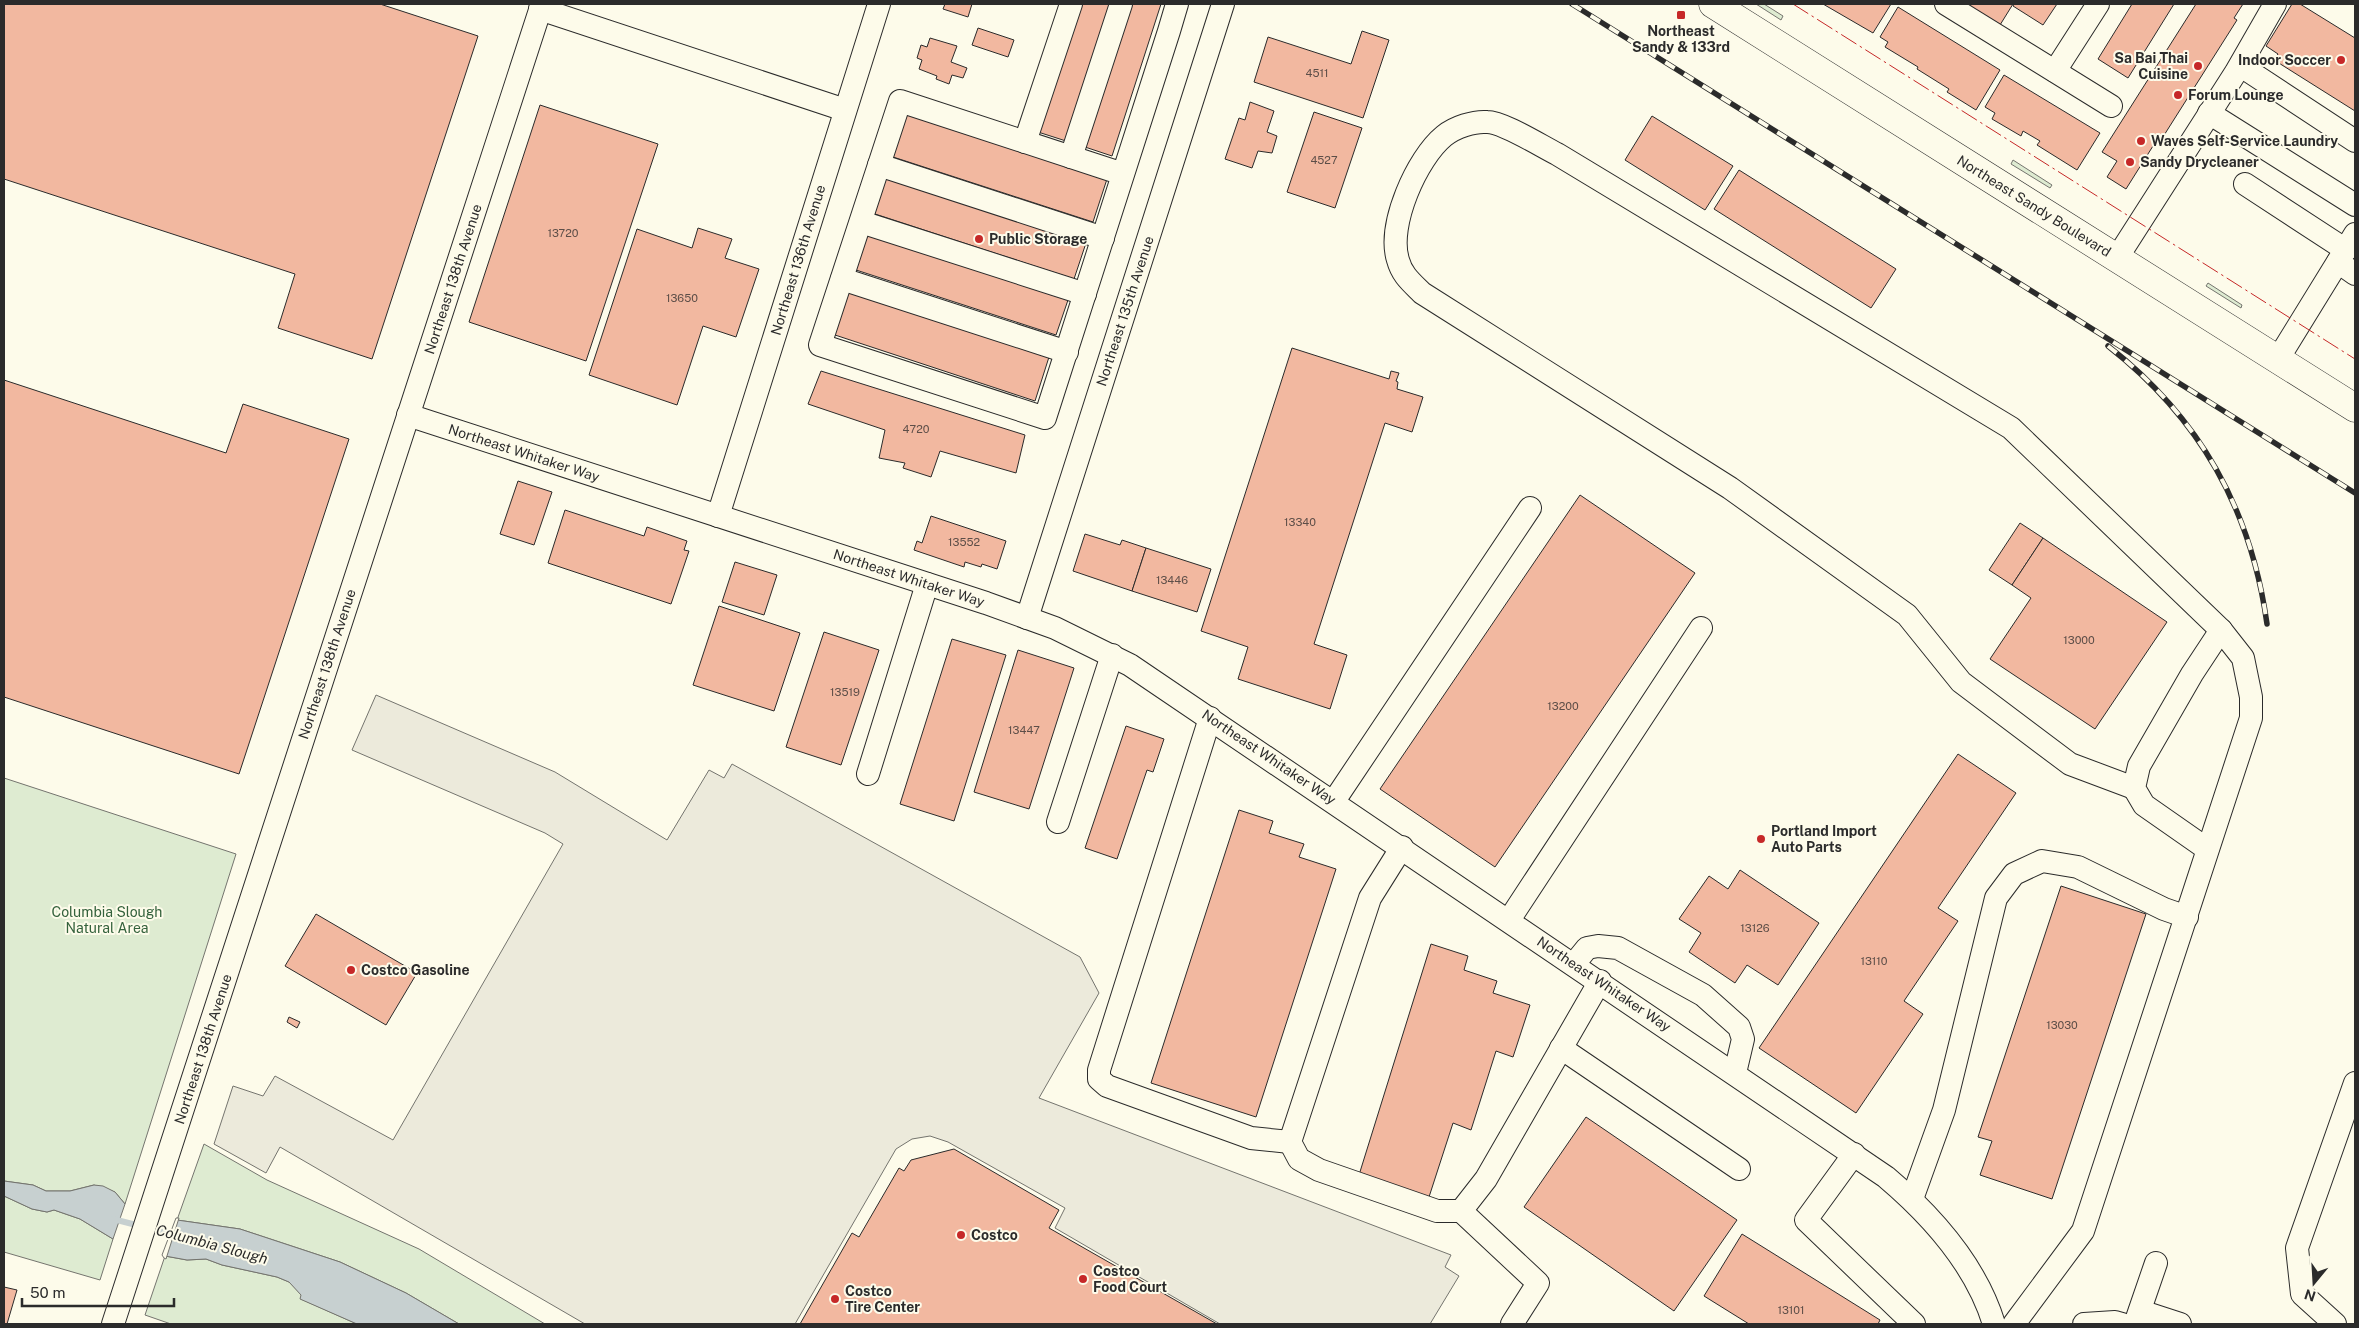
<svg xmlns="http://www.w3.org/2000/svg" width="2359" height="1328" font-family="'Public Sans',sans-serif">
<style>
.green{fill:#deebd1;stroke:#74746e}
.parking{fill:#eceadb;stroke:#74746e}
.water{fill:#c7d0d0;stroke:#74746e}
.pier{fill:#fdfbea;stroke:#74746e}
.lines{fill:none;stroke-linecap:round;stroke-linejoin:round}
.stream{stroke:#c7d0d0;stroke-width:6}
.building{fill:#f2b8a0;stroke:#2b2b2b}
.minor-casing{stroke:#2b2b2b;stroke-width:24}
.major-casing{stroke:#2b2b2b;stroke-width:29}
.minor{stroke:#fdfbea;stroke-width:22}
.major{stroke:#fdfbea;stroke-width:28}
.rail-casing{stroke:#2b2b2b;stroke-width:5.5}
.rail{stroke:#fdfbea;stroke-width:4;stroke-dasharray:11;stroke-linecap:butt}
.power{stroke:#c62828;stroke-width:1;stroke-dasharray:18 4 2.5 4;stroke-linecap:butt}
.poi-dot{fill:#c62828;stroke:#fdfbea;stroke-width:2}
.labels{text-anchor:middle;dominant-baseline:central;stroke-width:4;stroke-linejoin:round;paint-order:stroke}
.number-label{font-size:11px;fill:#5d4e48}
.poi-label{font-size:14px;font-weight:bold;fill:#2b2b2b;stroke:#fdfbea;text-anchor:start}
.street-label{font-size:14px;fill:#2b2b2b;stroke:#fdfbea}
.park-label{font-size:14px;fill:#34623c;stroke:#fdfbea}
.water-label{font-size:15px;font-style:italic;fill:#2b2b2b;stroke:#fdfbea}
</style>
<rect width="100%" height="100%" fill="#fdfbea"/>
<g class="green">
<path d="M1756,4H1764L1783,16L1781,20Z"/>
<path d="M2013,160L2052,185L2050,188L2011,164Z"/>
<path d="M2208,283L2242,305L2241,308L2206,286Z"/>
<path d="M4,778L236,854L125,1204L115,1192L94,1185L70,1191H46L33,1185L4,1181Z"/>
<path d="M204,1144L267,1180L419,1249L545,1324H459L406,1293L340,1262L240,1229L177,1220Z"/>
<path d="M4,1196L32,1209L47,1212L54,1210L80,1219L113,1239L100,1280L4,1252Z"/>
<path d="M165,1256L187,1260L206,1259L222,1265L277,1277L289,1282L302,1295L301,1299L357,1324H171L145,1315Z"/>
</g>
<path class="parking" d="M376,695L555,772L667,840L709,770L724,778L732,764L1080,957L1099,993L1039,1098L1451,1255L1445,1267L1459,1276L1430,1324H1220L1055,1228L1065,1208L948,1142L930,1136L912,1139L896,1149L795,1324H585L280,1147L266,1173L214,1144L233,1086L263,1096L275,1076L393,1140L563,844L545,833L352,750Z"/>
<g class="water">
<path d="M4,1181L33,1185L46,1191H70L94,1185L103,1186L115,1192L125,1204L113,1239L80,1219L54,1210L47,1212L32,1209L4,1196Z"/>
<path d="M177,1220L240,1229L340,1262L406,1293L459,1324H357L300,1299L301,1295L289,1282L277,1277L222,1265L206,1259L187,1260L165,1256Z"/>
</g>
<path class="pier" d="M176,1218H179L166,1259L164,1258L162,1255Z"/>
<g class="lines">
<path class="stream" d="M113,1219L179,1236"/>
</g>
<g class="building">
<path d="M4,4H380L478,36L372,359L278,328L295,274L4,179Z"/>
<path d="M945,4H972L968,17L943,9Z"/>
<path d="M1079,4H1111L1066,141L1038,132Z"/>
<path d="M1132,4H1161L1112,156L1085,147Z"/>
<path d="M1823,4H1891L1873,33Z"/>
<path d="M1965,4H2013L2000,25Z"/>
<path d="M2014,4H2057L2043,25L2013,6Z"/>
<path d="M2132,4H2174L2128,78L2098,59Z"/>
<path d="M2196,4H2243L2234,18L2237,20L2161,140L2158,138L2126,189L2107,177L2117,161L2102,152Z"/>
<path d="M2292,4H2300L2355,38V111L2274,60L2278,54L2266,46Z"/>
<path d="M1898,7L2000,70L1976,110L1947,92L1949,89L1917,69L1918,67L1885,47L1888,42L1880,37Z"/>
<path d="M978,28L1014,40L1008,57L972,45Z"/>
<path d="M1362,31L1389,40L1363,118L1254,82L1268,37L1351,64Z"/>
<path d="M930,38L957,46L951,62L967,68L963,78L952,75L949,84L936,79L937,76L919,69L922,60L917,58L921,45L927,47Z"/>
<path d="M2004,75L2100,133L2077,170L2037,145L2040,141L2023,131L2021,136L1992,119L1995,113L1985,107Z"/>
<path d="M1250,102L1274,111L1267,132L1277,136L1272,153L1258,151L1252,168L1225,159L1239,118L1245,120Z"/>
<path d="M540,105L658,144L586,361L469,322Z"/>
<path d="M904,112L1107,179L1093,222L890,156Z"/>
<path d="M1314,112L1362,128L1335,208L1287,192Z"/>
<path d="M1652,116L1733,166L1705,210L1625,160Z"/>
<path d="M1739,170L1896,269L1871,308L1714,209Z"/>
<path d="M883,177L1086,243L1074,279L872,213Z"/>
<path d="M698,228L732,239L725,258L759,269L736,337L703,326L677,405L589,375L637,229L692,248Z"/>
<path d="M865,234L1068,300L1056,335L853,269Z"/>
<path d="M847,291L1049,357L1035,401L832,334Z"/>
<path d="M1292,348L1389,379L1391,371L1399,373L1396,381L1398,382L1397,389L1423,397L1412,432L1385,423L1314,644L1347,655L1330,709L1238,679L1248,647L1201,631Z"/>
<path d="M821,371L1025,435L1016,473L940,451L931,477L903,468L905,463L879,458L885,430L808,404Z"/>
<path d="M4,380L226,453L243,404L349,439L239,774L4,697Z"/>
<path d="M518,481L552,492L534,545L500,534Z"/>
<path d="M1580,495L1695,573L1495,867L1380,789Z"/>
<path d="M565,510L644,536L647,527L687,541L684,550L689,551L671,604L548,563Z"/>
<path d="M931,516L1006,541L997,569L982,564L981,567L965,562L964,567L914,550L917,541L922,543Z"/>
<path d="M2020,523L2043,538L2012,585L1989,570Z"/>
<path d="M1085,534L1120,545L1122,540L1146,548L1132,591L1073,571Z"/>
<path d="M2043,538L2167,622L2095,729L1990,659L2031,598L2012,585Z"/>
<path d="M1146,548L1211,569L1197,612L1132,591Z"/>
<path d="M735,562L777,575L764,615L722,602Z"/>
<path d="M719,606L800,633L774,711L693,685Z"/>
<path d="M824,632L879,650L841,765L786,747Z"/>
<path d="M952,639L1006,655L954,821L900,804Z"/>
<path d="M1018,650L1074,668L1029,809L974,792Z"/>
<path d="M1126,726L1164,739L1153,772L1147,770L1117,859L1085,848Z"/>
<path d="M1958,754L2016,793L1938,908L1958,921L1904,1001L1923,1014L1856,1113L1759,1048Z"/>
<path d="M1239,810L1273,821L1269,833L1304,844L1299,857L1336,869L1256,1117L1151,1083Z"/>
<path d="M1740,870L1819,923L1778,985L1747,965L1735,983L1689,952L1701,933L1679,919L1709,876L1728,889Z"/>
<path d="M2061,886L2146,914L2052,1199L1980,1175L1992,1141L1978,1137Z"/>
<path d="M316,914L417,973L386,1025L285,966Z"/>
<path d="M1431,944L1468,956L1464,970L1497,981L1493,993L1530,1005L1513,1057L1496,1051L1471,1130L1453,1123L1429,1197L1359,1175Z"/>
<path d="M289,1017L300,1022L297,1028L287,1022Z"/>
<path d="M1586,1117L1737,1220L1674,1311L1524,1207Z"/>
<path d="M954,1149L1059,1210L1049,1228L1217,1324H800L852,1233L859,1237L899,1168L904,1171L911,1160Z"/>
<path d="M1742,1234L1880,1320L1878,1324H1749L1704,1296Z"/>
<path d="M4,1287L17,1290L7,1324H4Z"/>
</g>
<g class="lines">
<g class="minor-casing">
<g id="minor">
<path d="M1946,4L2111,106"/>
<path d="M540,9L845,110"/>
<path d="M2241,66L2355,141"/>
<path d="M2055,71L2098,4"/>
<path d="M2209,113L2355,205"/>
<path d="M1025,142L1071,4"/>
<path d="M1071,157L1121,4"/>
<path d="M879,165L1103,238"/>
<path d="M1123,174L900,101L820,345L1045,418L1169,31L1177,4"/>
<path d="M2245,184L2346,250"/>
<path d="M861,222L1085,294"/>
<path d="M2117,258L2236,72L2275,4"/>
<path d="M2338,262L2355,274"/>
<path d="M842,279L1067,352"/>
<path d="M2278,359L2355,234"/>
<path d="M408,415L986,603L1055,628L1130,665L1886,1177C1932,1216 1976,1265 1994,1324"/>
<path d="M718,516L879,4"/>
<path d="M1027,618L1223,4"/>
<path d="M1210,718L1099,1070V1079L1107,1086L1251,1138L1290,1142L1370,898L1402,847"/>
<path d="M868,774L927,584"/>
<path d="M1334,801L1530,508"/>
<path d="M1058,822L1112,655"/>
<path d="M2207,849L2144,805L2134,788L2139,766L2192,674L2221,630"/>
<path d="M1509,920L1701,628"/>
<path d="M1574,964L1587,948L1598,946L1618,948L1703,995L1739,1027L1743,1039L1735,1073"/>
<path d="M1561,1048L1739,1169"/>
<path d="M1290,1142L1299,1159L1319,1170L1437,1211H1461L1486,1179L1600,981"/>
<path d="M1854,1154L1806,1220L1914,1324"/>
<path d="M1912,1199L1944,1110L1996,898L2014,874L2042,861L2078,867L2164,909L2187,917"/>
<path d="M1461,1211L1538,1283L1512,1324"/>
<path d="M2140,1311L2180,1324"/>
<path d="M113,1324L542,4"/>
<path d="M2014,1324L2083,1231L2251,718V697L2243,658L2221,630L2011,428L1557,154C1541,146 1503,122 1487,122C1474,121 1455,127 1444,136C1417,158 1387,225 1398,260C1402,275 1411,282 1422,293L1730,488L1907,615L1961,682L2070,764L2134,788"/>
<path d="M2084,1324L2115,1322L2122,1324"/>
<path d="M2135,1324L2156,1263"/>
<path d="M2335,1324L2302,1294L2297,1248L2355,1083"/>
</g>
</g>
<g class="major-casing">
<path id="major" d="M1713,4L2355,408"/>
</g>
<use href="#minor" class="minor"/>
<use href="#major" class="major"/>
<g class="rail-casing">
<g id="rail">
<path d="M1572,4L2355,493"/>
<path d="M2108,346C2200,418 2251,509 2267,624"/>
</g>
</g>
<use href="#rail" class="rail"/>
<path class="power" d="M1793,4L2355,359"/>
</g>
<g class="poi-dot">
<rect x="1676" y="10" width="10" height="10" rx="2.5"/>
<circle cx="2341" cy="60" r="5"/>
<circle cx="2198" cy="66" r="5"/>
<circle cx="2178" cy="95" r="5"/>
<circle cx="2141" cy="141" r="5"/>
<circle cx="2130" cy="162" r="5"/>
<circle cx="979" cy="239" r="5"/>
<circle cx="1761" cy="839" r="5"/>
<circle cx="351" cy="970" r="5"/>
<circle cx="961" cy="1235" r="5"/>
<circle cx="1083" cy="1279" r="5"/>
<circle cx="835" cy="1299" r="5"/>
</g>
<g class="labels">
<g class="number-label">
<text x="1317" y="73">4511</text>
<text x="1324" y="160">4527</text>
<text x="563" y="233">13720</text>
<text x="682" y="298">13650</text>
<text x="916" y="429">4720</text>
<text x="1300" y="522">13340</text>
<text x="964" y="542">13552</text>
<text x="1172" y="580">13446</text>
<text x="2079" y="640">13000</text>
<text x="845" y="692">13519</text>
<text x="1563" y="706">13200</text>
<text x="1024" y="730">13447</text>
<text x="1755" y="928">13126</text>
<text x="1874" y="961">13110</text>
<text x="2062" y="1025">13030</text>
<text x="1791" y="1310">13101</text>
</g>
<g class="poi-label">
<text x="1681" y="31" text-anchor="middle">Northeast<tspan x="1681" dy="16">Sandy &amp; 133rd</tspan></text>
<text x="2188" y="58" text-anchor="end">Sa Bai Thai<tspan x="2188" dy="16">Cuisine</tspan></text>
<text x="2331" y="60" text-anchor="end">Indoor Soccer</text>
<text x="2188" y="95">Forum Lounge</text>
<text x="2151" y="141">Waves Self-Service Laundry</text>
<text x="2140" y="162">Sandy Drycleaner</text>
<text x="989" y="239">Public Storage</text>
<text x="1771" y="831">Portland Import<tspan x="1771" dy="16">Auto Parts</tspan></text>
<text x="361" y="970">Costco Gasoline</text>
<text x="971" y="1235">Costco</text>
<text x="1093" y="1271">Costco<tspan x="1093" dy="16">Food Court</tspan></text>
<text x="845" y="1291">Costco<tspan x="845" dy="16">Tire Center</tspan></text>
</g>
<g class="street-label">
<text transform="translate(2034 206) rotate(32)">Northeast Sandy Boulevard</text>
<text transform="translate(798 260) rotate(-73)">Northeast 136th Avenue</text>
<text transform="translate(453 279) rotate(-72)">Northeast 138th Avenue</text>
<text transform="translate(1125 311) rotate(-72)">Northeast 135th Avenue</text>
<text transform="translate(524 453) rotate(18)">Northeast Whitaker Way</text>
<text transform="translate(909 578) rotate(18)">Northeast Whitaker Way</text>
<text transform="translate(327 664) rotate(-72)">Northeast 138th Avenue</text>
<text transform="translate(1269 757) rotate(34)">Northeast Whitaker Way</text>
<text transform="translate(1604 984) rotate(34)">Northeast Whitaker Way</text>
<text transform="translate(203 1049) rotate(-72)">Northeast 138th Avenue</text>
</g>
<g class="park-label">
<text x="107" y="912">Columbia Slough<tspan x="107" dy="16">Natural Area</tspan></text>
</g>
<g class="water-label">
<text transform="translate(212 1244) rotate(15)">Columbia Slough</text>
</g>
</g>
<rect width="2359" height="1328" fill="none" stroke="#2b2b2b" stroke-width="10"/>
<g transform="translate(2314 1283) rotate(198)" stroke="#fdfbea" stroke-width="4" paint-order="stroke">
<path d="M0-4L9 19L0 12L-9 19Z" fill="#2b2b2b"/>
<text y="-8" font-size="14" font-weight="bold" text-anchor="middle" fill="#2b2b2b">N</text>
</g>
<path d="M22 1298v8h152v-8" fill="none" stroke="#2b2b2b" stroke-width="2.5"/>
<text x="30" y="1298" font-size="15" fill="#2b2b2b" stroke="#fdfbea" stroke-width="4" paint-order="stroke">50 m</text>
</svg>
